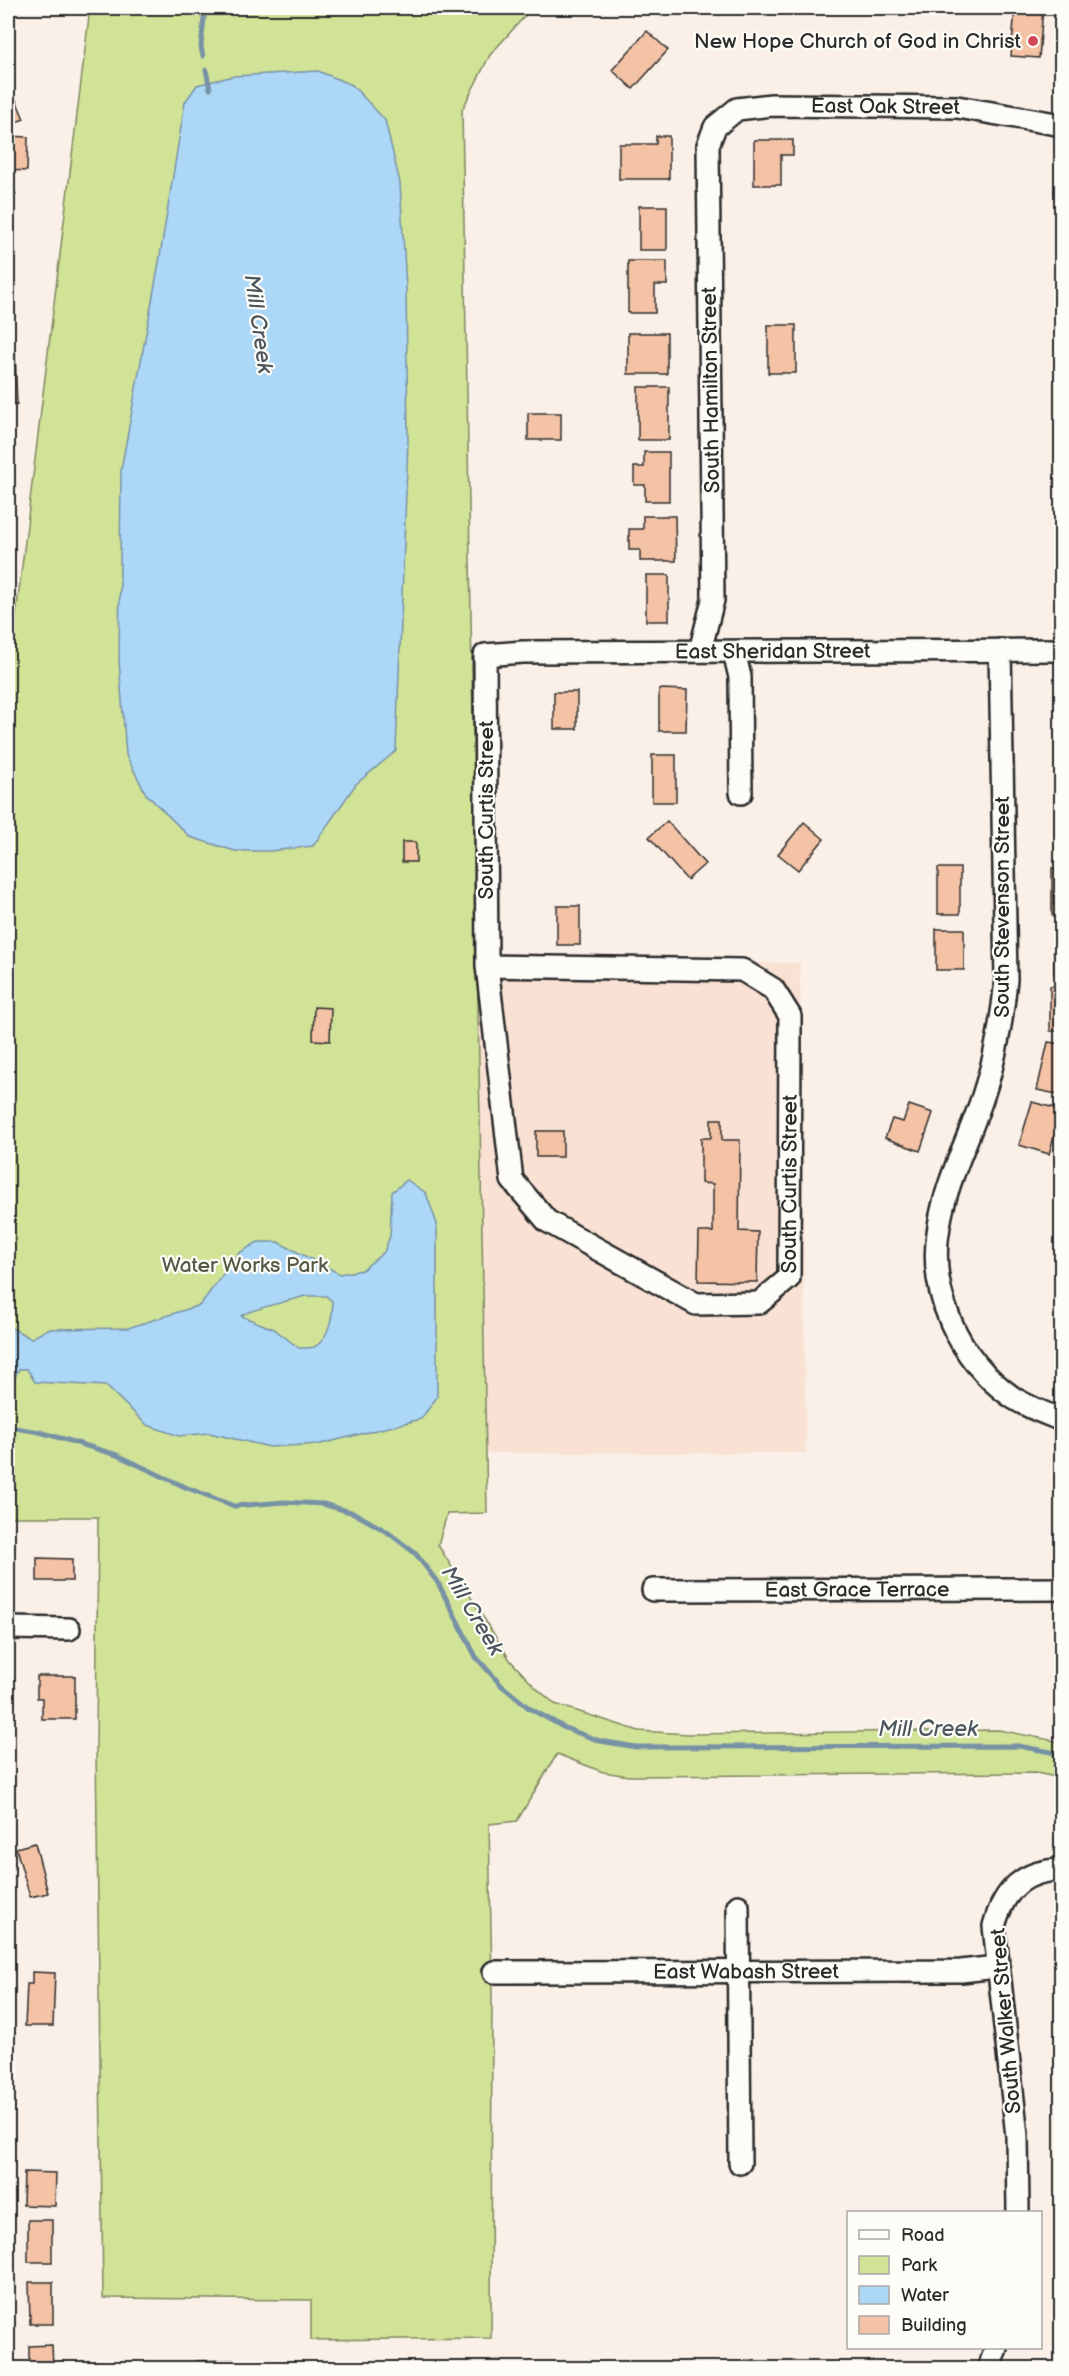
<svg xmlns="http://www.w3.org/2000/svg" width="1069" height="2376" font-family="'Balsamiq Sans',sans-serif">
<style>
.built{fill:#f9e2d3}
.green{fill:#d1e397;stroke:#7e8761;stroke-width:1.5}
.water{fill:#acd7f7;stroke:#7892a5;stroke-width:1.5;fill-rule:evenodd}
.lines{fill:none;stroke-linecap:round;stroke-linejoin:round}
.stream{stroke:#7892a5;stroke-width:5}
.building{fill:#f4c2a5;stroke:#2b2b2b;stroke-width:1.5}
.street-casing{stroke:#2b2b2b;stroke-width:26}
.street{stroke:#fdfcf7;stroke-width:21}
.poi-dot{fill:#d1495b;stroke:#fdfcf7;stroke-width:2}
.labels{text-anchor:middle;dominant-baseline:central;stroke-width:4.5;stroke-linejoin:round;paint-order:stroke}
.poi-label{font-size:21px;fill:#2b2b2b;stroke:#fdfcf7;text-anchor:end}
.street-label{font-size:21px;fill:#2b2b2b;stroke:#fdfcf7}
.park-label{font-size:21px;fill:#545946;stroke:#fdfcf7}
.water-label{font-size:22px;font-style:italic;fill:#4b565e;stroke:#fdfcf7}
</style>
<rect width="100%" height="100%" fill="#fbf0e7"/>
<filter id="ink" filterUnits="userSpaceOnUse"><feTurbulence type="fractalNoise" baseFrequency=".0167" numOctaves="2"/><feDisplacementMap in="SourceGraphic" scale="12" xChannelSelector="R" yChannelSelector="G"/><feConvolveMatrix kernelMatrix="1 2 1 2 8 2 1 2 1" color-interpolation-filters="sRGB"/></filter>
<g filter="url(#ink)">
<path class="built" d="M514,962L800,963L806,1453H486L477,977Z"/>
<path class="green" d="M90,8H532L490,55L462,110L487,1513L447,1514L438,1545L510,1660L534,1686L555,1704L639,1731L688,1734L999,1730L1061,1742V1778L1036,1773L629,1776L603,1772L557,1754L517,1821L489,1824L492,1982L491,2338L311,2340V2300L103,2298L96,1748L98,1517H8V681Z"/>
<g class="water">
<path d="M318,71L352,85L385,120L400,183L406,287L408,441L396,751L356,784L313,846L271,851H235L190,837L146,794L126,755L119,661L121,470L158,268L185,102L197,85L234,76Z"/>
<path d="M407,1180L426,1193L437,1224V1397L421,1419L321,1444L270,1447L209,1433L179,1436L147,1425L106,1386L35,1382L27,1369H19L14,1379H8V1327C17,1329 23,1336 32,1338L48,1329L128,1328L200,1305L239,1253L258,1242H278L340,1274L362,1270L384,1252L390,1236L392,1192ZM305,1296H326L332,1301C334,1314 328,1341 314,1347C310,1348 303,1348 299,1348L274,1329L241,1316C247,1310 292,1300 305,1296Z"/>
</g>
<g class="lines">
<g class="stream">
<path d="M203,56L201,47L205,8"/>
<path d="M206,70L210,89"/>
<path d="M8,1427L40,1432L117,1455L185,1487L234,1506L284,1502L323,1504L354,1513L386,1531L415,1553L438,1583L476,1657L501,1685L529,1708L565,1728L600,1741L636,1747L1018,1746L1051,1752L1062,1758"/>
</g>
</g>
<g class="building">
<path d="M1015,8H1043L1039,58L1011,56Z"/>
<path d="M647,31L668,50L633,89L612,70Z"/>
<path d="M11,88L24,119L8,125V89Z"/>
<path d="M8,136L28,137L27,171L8,170Z"/>
<path d="M656,136H669V179H619V144H656Z"/>
<path d="M754,140H793V155H781V185H754Z"/>
<path d="M8,184L16,194L8,202Z"/>
<rect x="639" y="206" width="28" height="44"/>
<path d="M628,261H667V285H655V313H628Z"/>
<rect x="768" y="325" width="28" height="48"/>
<rect x="628" y="333" width="39" height="41"/>
<path d="M8,352H15L17,405H8Z"/>
<rect x="638" y="387" width="31" height="53"/>
<rect x="528" y="413" width="33" height="27"/>
<path d="M644,452H669V501H645V485H634V467H644Z"/>
<path d="M643,516H675L676,561H640V550H629V529H643Z"/>
<rect x="646" y="575" width="23" height="46"/>
<path d="M659,689L687,690L686,731H659Z"/>
<rect x="554" y="692" width="23" height="37"/>
<rect x="652" y="755" width="24" height="47"/>
<path d="M667,821L705,864L687,880L649,837Z"/>
<path d="M804,822L824,839L798,870L778,854Z"/>
<rect x="402" y="842" width="14" height="20"/>
<rect x="938" y="868" width="22" height="46"/>
<rect x="1052" y="868" width="10" height="47"/>
<rect x="557" y="906" width="23" height="39"/>
<rect x="1054" y="926" width="8" height="47"/>
<rect x="936" y="929" width="28" height="41"/>
<rect x="1050" y="986" width="12" height="45"/>
<path d="M314,1007L331,1008L330,1041L313,1040Z"/>
<path d="M1048,1042L1062,1044V1095L1037,1090Z"/>
<path d="M1032,1102L1062,1110L1049,1154L1019,1145Z"/>
<path d="M909,1105L933,1113L920,1151L885,1138L892,1119L903,1122Z"/>
<path d="M711,1119H722V1140H740L739,1231L758,1232L757,1282L698,1281L699,1232H713V1184L701,1183V1138H711Z"/>
<rect x="536" y="1131" width="27" height="26"/>
<path d="M37,1558L72,1559V1581H37Z"/>
<path d="M8,1561H10L9,1585L8,1584Z"/>
<path d="M8,1674H13L15,1704L8,1705Z"/>
<path d="M37,1676H75V1719H42V1698H37Z"/>
<path d="M35,1843L48,1893L30,1897L16,1848Z"/>
<path d="M32,1972L55,1973L53,2026H25L27,1984H32Z"/>
<path d="M24,2172L56,2173L55,2206L23,2205Z"/>
<rect x="28" y="2220" width="24" height="42"/>
<path d="M29,2282H53V2324H30Z"/>
<path d="M52,2345L53,2368H29V2346Z"/>
<path d="M237,2360V2368H196V2361Z"/>
</g>
<g class="lines">
<g class="street-casing">
<g id="street">
<path d="M1000,650L1006,980C1002,1020 996,1058 983,1096C969,1139 946,1181 939,1226C927,1291 958,1359 1012,1397C1027,1407 1044,1413 1062,1420"/>
<path id="s1" d="M700,651L713,600L708,145L715,127L737,109L772,105L957,107L1062,125"/>
<path d="M734,652L740,677L741,793"/>
<path id="s2" d="M487,966L512,1180L547,1221L696,1304L759,1303L789,1278L790,1016L773,989L742,970L487,966L485,655L523,652L1062,650"/>
<path id="s3" d="M653,1590L1062,1589"/>
<path d="M8,1628L69,1629"/>
<path d="M738,1906L740,2163"/>
<path id="s4" d="M494,1972L961,1971L997,1967"/>
<path d="M1018,2212L1017,2136L994,1926C1004,1890 1023,1870 1062,1870"/>
<path d="M989,2368L996,2348"/>
</g>
</g>
<use href="#street" class="street"/>
</g>
</g>
<circle class="poi-dot" cx="1033" cy="41" r="6"/>
<g class="labels">
<g class="poi-label">
<text x="1021" y="41">New Hope Church of God in Christ</text>
</g>
<g class="street-label">
<text stroke="none"><textPath href="#s1" startOffset="704">East Oak Street</textPath></text>
<text transform="translate(711 390) rotate(-91)">South Hamilton Street</text>
<text stroke="none"><textPath href="#s2" startOffset="1726">East Sheridan Street</textPath></text>
<text transform="translate(486 810) rotate(-90)">South Curtis Street</text>
<text transform="translate(1002 907) rotate(-90)">South Stevenson Street</text>
<text stroke="none"><textPath href="#s2" startOffset="636">South Curtis Street</textPath></text>
<text stroke="none"><textPath href="#s3" startOffset="204">East Grace Terrace</textPath></text>
<text stroke="none"><textPath href="#s4" startOffset="252">East Wabash Street</textPath></text>
<text transform="translate(1006 2021) rotate(-95)">South Walker Street</text>
</g>
<g class="park-label">
<text x="245" y="1265">Water Works Park</text>
</g>
<g class="water-label">
<text transform="translate(258 324) rotate(82)">Mill Creek</text>
<text transform="translate(472 1611) rotate(59)">Mill Creek</text>
<text x="928" y="1729">Mill Creek</text>
</g>
</g>
<rect width="1069" height="2376" fill="none" stroke="#fdfcf7" stroke-width="30"/>
<rect x="15" y="15" width="1039" height="2346" fill="none" stroke="#2b2b2b" stroke-width="2" filter="url(#ink)"/>
<rect x="847" y="2211" width="195" height="138" fill="#fdfcf7" stroke="#a9a8a5" stroke-width="1.5"/>
<rect x="859" y="2230" width="30" height="9" fill="#fdfcf7" stroke="#a9a8a5" stroke-width="1.5"/>
<text x="901" y="2241" font-size="18" fill="#2b2b2b">Road</text>
<rect x="859" y="2256" width="30" height="18" fill="#d1e397" stroke="#a9a8a5" stroke-width="1.5"/>
<text x="901" y="2271" font-size="18" fill="#2b2b2b">Park</text>
<rect x="859" y="2286" width="30" height="18" fill="#acd7f7" stroke="#a9a8a5" stroke-width="1.5"/>
<text x="901" y="2301" font-size="18" fill="#2b2b2b">Water</text>
<rect x="859" y="2316" width="30" height="18" fill="#f4c2a5" stroke="#a9a8a5" stroke-width="1.5"/>
<text x="901" y="2331" font-size="18" fill="#2b2b2b">Building</text>
</svg>
